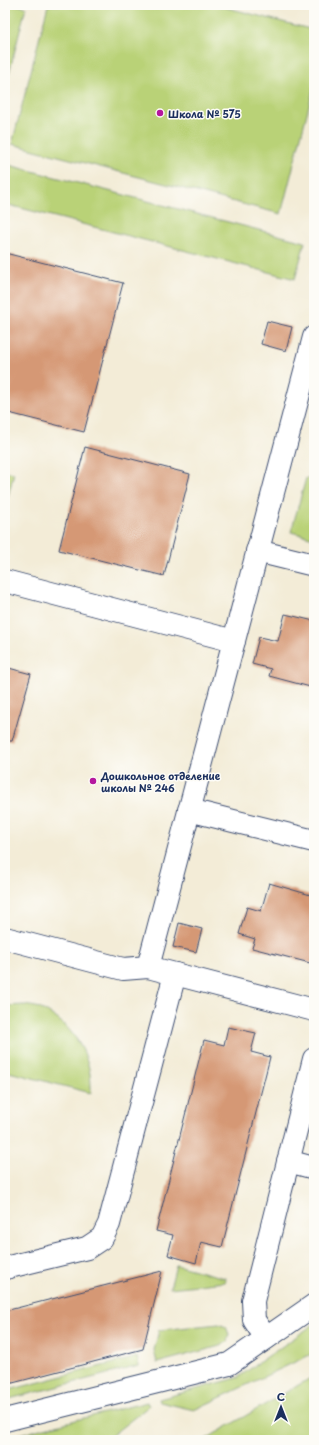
<svg xmlns="http://www.w3.org/2000/svg" width="319" height="1445" font-family="'Playpen Sans',sans-serif">
<style>
.green{fill:#b9d277;stroke:#6a806a}
.building{fill:#d59874}
.lines{fill:none;stroke-linecap:round;stroke-linejoin:round}
.minor-casing{stroke:#3b4b70;stroke-width:24}
.minor{stroke:#fff;stroke-width:22}
.poi-dot{fill:#b5179e;stroke:#fdfcf7;stroke-width:1.5}
.labels{text-anchor:middle;dominant-baseline:central;stroke-width:3;stroke-linejoin:round;paint-order:stroke}
.poi-label{font-size:10px;font-weight:bold;fill:#1b2f5e;stroke:#fdfcf7;text-anchor:start}
</style>
<rect width="100%" height="100%" fill="#fdfcf7"/>
<filter id="ink" filterUnits="userSpaceOnUse"><feTurbulence type="fractalNoise" baseFrequency=".025" numOctaves="2"/><feDisplacementMap in="SourceGraphic" scale="8" xChannelSelector="R" yChannelSelector="G"/><feConvolveMatrix kernelMatrix="1 2 1 2 8 2 1 2 1" color-interpolation-filters="sRGB"/></filter>
<filter id="wash" filterUnits="userSpaceOnUse"><feTurbulence type="fractalNoise" baseFrequency=".012" numOctaves="4" result="noise"/><feDisplacementMap in="SourceGraphic" scale="16" xChannelSelector="R" yChannelSelector="G"/><feGaussianBlur stdDeviation="0.9" result="paint"/><feColorMatrix in="noise" values="0 0 0 0 0 0 0 0 0 0 0 0 0 0 0 0 0 1.4 0 .05"/><feComposite in="paint" operator="in"/></filter>
<g filter="url(#wash)">
<rect width="100%" height="100%" fill="#f3ecd7"/>
<g class="green">
<path d="M5,5H17L26,7L5,89Z"/>
<path d="M48,5H216L314,30V86L281,214L12,144Z"/>
<path d="M5,164L305,242L295,279L5,204Z"/>
<path d="M5,471L14,473L5,508Z"/>
<path d="M306,478L314,480V538L291,532Z"/>
<path d="M24,1005C28,1006 34,1006 39,1008C66,1020 86,1045 90,1074C91,1080 91,1087 91,1093L5,1071V1006Z"/>
<path d="M176,1265L225,1278V1282L170,1288Z"/>
<path d="M219,1324L226,1327L229,1334L227,1342L220,1346L157,1363L154,1350L159,1330Z"/>
<path d="M314,1324V1353L194,1410L160,1402L159,1399L237,1378Z"/>
<path d="M137,1357L139,1366L5,1400V1391Z"/>
<path d="M314,1376V1440H204Z"/>
<path d="M147,1402L149,1406L107,1439L102,1440H5V1438Z"/>
</g>
<g id="blocks">
<g class="building">
<path d="M5,253L123,283L84,432L5,412Z"/>
<path d="M267,321L292,327L286,351L261,344Z"/>
<path d="M85,447L190,474L164,576L59,550Z"/>
<path d="M285,614L314,621V688L269,676L271,669L252,664L259,637L278,641Z"/>
<path d="M5,667L31,674L12,741H5Z"/>
<path d="M269,883L314,896V964L252,948L255,939L239,934L247,907L261,911Z"/>
<path d="M179,923L202,929L196,952L173,947Z"/>
<path d="M228,1027L256,1033L251,1052L270,1057L222,1247L201,1242L196,1263L168,1255L173,1235L156,1231L204,1040L224,1045Z"/>
<path d="M162,1271L143,1349L5,1385V1311Z"/>
</g>
</g>
</g>
<g filter="url(#ink)">
<use href="#blocks" fill-opacity="0" stroke="#3b4b70" stroke-width="1"/>
<g class="lines">
<g class="minor-casing">
<g id="minor">
<path d="M257,551L314,565"/>
<path d="M5,581L234,641"/>
<path d="M189,810L314,841"/>
<path d="M5,938L123,969L148,967L314,1010"/>
<path d="M148,967L314,337"/>
<path d="M288,1161L314,1168"/>
<path d="M5,1268L87,1248L102,1238L109,1224L175,974"/>
<path d="M266,1338L254,1320L253,1301L314,1059"/>
<path d="M5,1420L229,1364L314,1305"/>
</g>
</g>
<use href="#minor" class="minor"/>
</g>
</g>
<g class="poi-dot">
<circle cx="160" cy="113" r="4"/>
<circle cx="93" cy="781" r="4"/>
</g>
<g class="labels">
<g class="poi-label">
<text x="168" y="113">Школа № 575</text>
<text x="101" y="775">Дошкольное отделение<tspan x="101" dy="12">школы № 246</tspan></text>
</g>
</g>
<rect width="319" height="1445" fill="none" stroke="#fdfcf7" stroke-width="20"/>
<g transform="translate(281 1407)" stroke="#fdfcf7" stroke-width="3" paint-order="stroke">
<path d="M0-3L7 15L0 10L-7 15Z" fill="#1b2f5e"/>
<text y="-6" font-size="11" font-weight="bold" text-anchor="middle" fill="#1b2f5e">С</text>
</g>
</svg>
